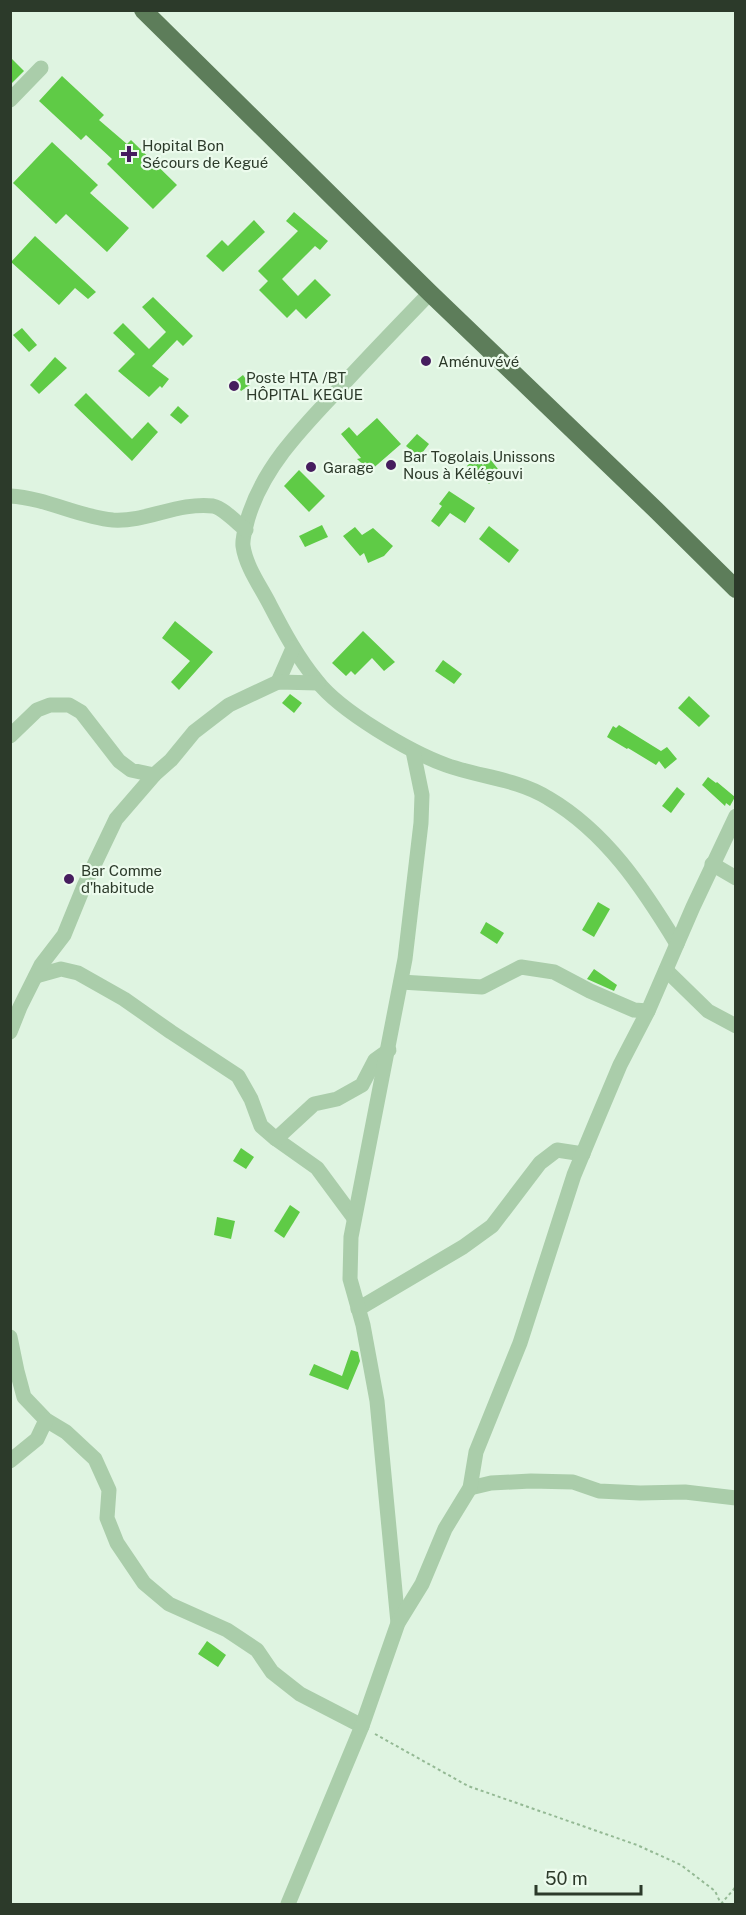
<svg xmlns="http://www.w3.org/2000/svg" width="746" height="1915" font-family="'Public Sans',sans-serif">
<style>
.building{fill:#5fcb46}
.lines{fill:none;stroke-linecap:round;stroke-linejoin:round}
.path{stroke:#94b994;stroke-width:2;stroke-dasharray:3 3;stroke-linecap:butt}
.minor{stroke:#aacdaa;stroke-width:15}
.major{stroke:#5d7d5a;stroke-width:18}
.poi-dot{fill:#461d5e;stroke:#ecfbed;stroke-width:2}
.labels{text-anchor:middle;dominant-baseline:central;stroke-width:4.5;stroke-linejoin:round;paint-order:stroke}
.poi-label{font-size:15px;fill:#2c3a2a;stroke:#ecfbed;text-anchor:start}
</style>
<rect width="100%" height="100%" fill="#dff4e1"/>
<g class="building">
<path d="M10,57L24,71L10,85Z"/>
<path d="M62,76L104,115L99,120L127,144L131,140L177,185L153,209L107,164L112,159L86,135L81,140L39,101Z"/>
<path d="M52,142L98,185L90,193L129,228L107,252L66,214L56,224L13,183Z"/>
<path d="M294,212L328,241L320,250L315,246L282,279L298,296L315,279L331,295L306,319L296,309L287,318L259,290L268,281L258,271L298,231L286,221Z"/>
<path d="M254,220L265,232L223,272L206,256L222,240L228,246Z"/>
<path d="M35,236L96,292L88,299L75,288L59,305L11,262Z"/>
<path d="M153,297L193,336L183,346L177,340L152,366L169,379L162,388L160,386L149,397L118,371L135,354L113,333L123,323L149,349L166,332L142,307Z"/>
<path d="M22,328L37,345L29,352L13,335Z"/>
<path d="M55,357L67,368L39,394L30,385Z"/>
<path d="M243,375L250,385L241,391L234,382Z"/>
<path d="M86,393L132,439L148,422L158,432L132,461L74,405Z"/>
<path d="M178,406L189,416L181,424L170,415Z"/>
<path d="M377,418L401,444L370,471L357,459L361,458L341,434L349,427L357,436Z"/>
<path d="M417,434L429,444L419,457L406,446Z"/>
<path d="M474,458L483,465L490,459L502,474L489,484L467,466Z"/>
<path d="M299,470L325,496L309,512L284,486Z"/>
<path d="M449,491L475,508L465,523L450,513L439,527L431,521L442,506L439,504Z"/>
<path d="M322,525L328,537L305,547L299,536Z"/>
<path d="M489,526L519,550L509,563L479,539Z"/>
<path d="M355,527L362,535L373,528L393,546L384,556L368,563L364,553L360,556L343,536Z"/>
<path d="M175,621L213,652L179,690L171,682L190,661L162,638Z"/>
<path d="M363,631L395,662L384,671L372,658L355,675L351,671L346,676L332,663Z"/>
<path d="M443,660L462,674L454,684L435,671Z"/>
<path d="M290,694L302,703L294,713L282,703Z"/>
<path d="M689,696L710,716L699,727L678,708Z"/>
<path d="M619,725L661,751L667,747L677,759L665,769L659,761L656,765L628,748L627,749L607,737L613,726L616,728Z"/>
<path d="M708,777L716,783L717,782L735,797L730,806L726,803L725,806L702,785Z"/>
<path d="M677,787L685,794L671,813L662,806Z"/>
<path d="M598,902L610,909L594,937L582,930Z"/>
<path d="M486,922L504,933L497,944L480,933Z"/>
<path d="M594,969L617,985L614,991L587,979Z"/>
<path d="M241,1148L254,1157L246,1169L233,1161Z"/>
<path d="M290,1205L300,1212L284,1238L274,1231Z"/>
<path d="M217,1217L235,1221L231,1239L214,1235Z"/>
<path d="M351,1350L358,1352L360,1361L348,1390L309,1375L314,1364L342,1376Z"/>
<path d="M207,1641L226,1655L218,1667L198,1654Z"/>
</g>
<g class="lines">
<g class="path">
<path d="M375,1734L468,1786L637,1845L681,1865L715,1891L721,1904"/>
<path d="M721,1904L734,1889L736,1882"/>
</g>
<g class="minor">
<path d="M10,100L41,68"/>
<path d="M430,293C398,326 367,358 336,392C301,429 263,468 248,518C246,526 242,538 243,546C246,567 261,587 270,605C284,632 298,658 317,681C340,711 410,752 446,765C479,777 518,779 548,798C606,832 643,888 677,944"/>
<path d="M10,496C47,498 78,517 113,520C147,522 178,502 213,506C223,508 237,523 246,530"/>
<path d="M278,682L293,648"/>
<path d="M10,736L37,710L50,705H69L81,712L119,761L131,770L154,775L171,760L194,732L229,705L278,682L318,683"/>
<path d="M712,864L736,878"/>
<path d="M666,970L708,1011L736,1026"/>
<path d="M36,976L61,969L78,973L124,999L171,1032L238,1076L251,1099L261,1126L276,1139L317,1168L354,1218"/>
<path d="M401,982L482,987L521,967L554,972L590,991L634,1010L648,1011"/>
<path d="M10,1032L20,1007L41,965L64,935L84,886L116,819L154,775"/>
<path d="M276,1139L314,1104L337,1099L362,1085L375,1060L389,1050"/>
<path d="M358,1309L463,1247L492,1226L540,1163L557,1150L583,1154"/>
<path d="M10,1337L17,1371L24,1397L46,1420L66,1432L95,1459L109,1490L107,1518L117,1543L144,1583L169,1604L227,1630L257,1650L272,1672L300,1694L362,1726"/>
<path d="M10,1461L37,1439L46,1420"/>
<path d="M470,1488L491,1483L531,1481L573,1482L599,1491L640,1493L685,1492L736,1498"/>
<path d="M398,1623L377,1401L363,1325L350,1279L351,1237L405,959L421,823L422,795L413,751"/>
<path d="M288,1904L362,1726L398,1623L422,1584L445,1529L470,1488L476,1452L520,1343L574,1175L596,1122L620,1065L648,1011L693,907L736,816"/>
</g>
<path class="major" d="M143,10L430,293L656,510L736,589"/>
</g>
<g class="poi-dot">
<path d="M126 145h6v6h6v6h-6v6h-6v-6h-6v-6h6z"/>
<circle cx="426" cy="361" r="6"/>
<circle cx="234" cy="386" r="6"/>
<circle cx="391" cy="465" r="6"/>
<circle cx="311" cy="467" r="6"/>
<circle cx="69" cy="879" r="6"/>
</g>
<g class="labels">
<g class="poi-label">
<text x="142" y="145">Hopital Bon<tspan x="142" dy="17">Sécours de Kegué</tspan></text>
<text x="438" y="361">Aménuvévé</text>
<text x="246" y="377">Poste HTA /BT<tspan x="246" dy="17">HÔPITAL KEGUE</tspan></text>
<text x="403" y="456">Bar Togolais Unissons<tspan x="403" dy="17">Nous à Kélégouvi</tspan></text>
<text x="323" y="467">Garage</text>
<text x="81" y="870">Bar Comme<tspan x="81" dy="17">d'habitude</tspan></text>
</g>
</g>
<rect width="746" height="1915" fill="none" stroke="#2c3a2a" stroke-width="24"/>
<path d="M536 1885v9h105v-9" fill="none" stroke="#2c3a2a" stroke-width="3"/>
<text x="545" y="1885" font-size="18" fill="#2c3a2a" stroke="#ecfbed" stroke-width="4.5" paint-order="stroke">50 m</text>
</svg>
